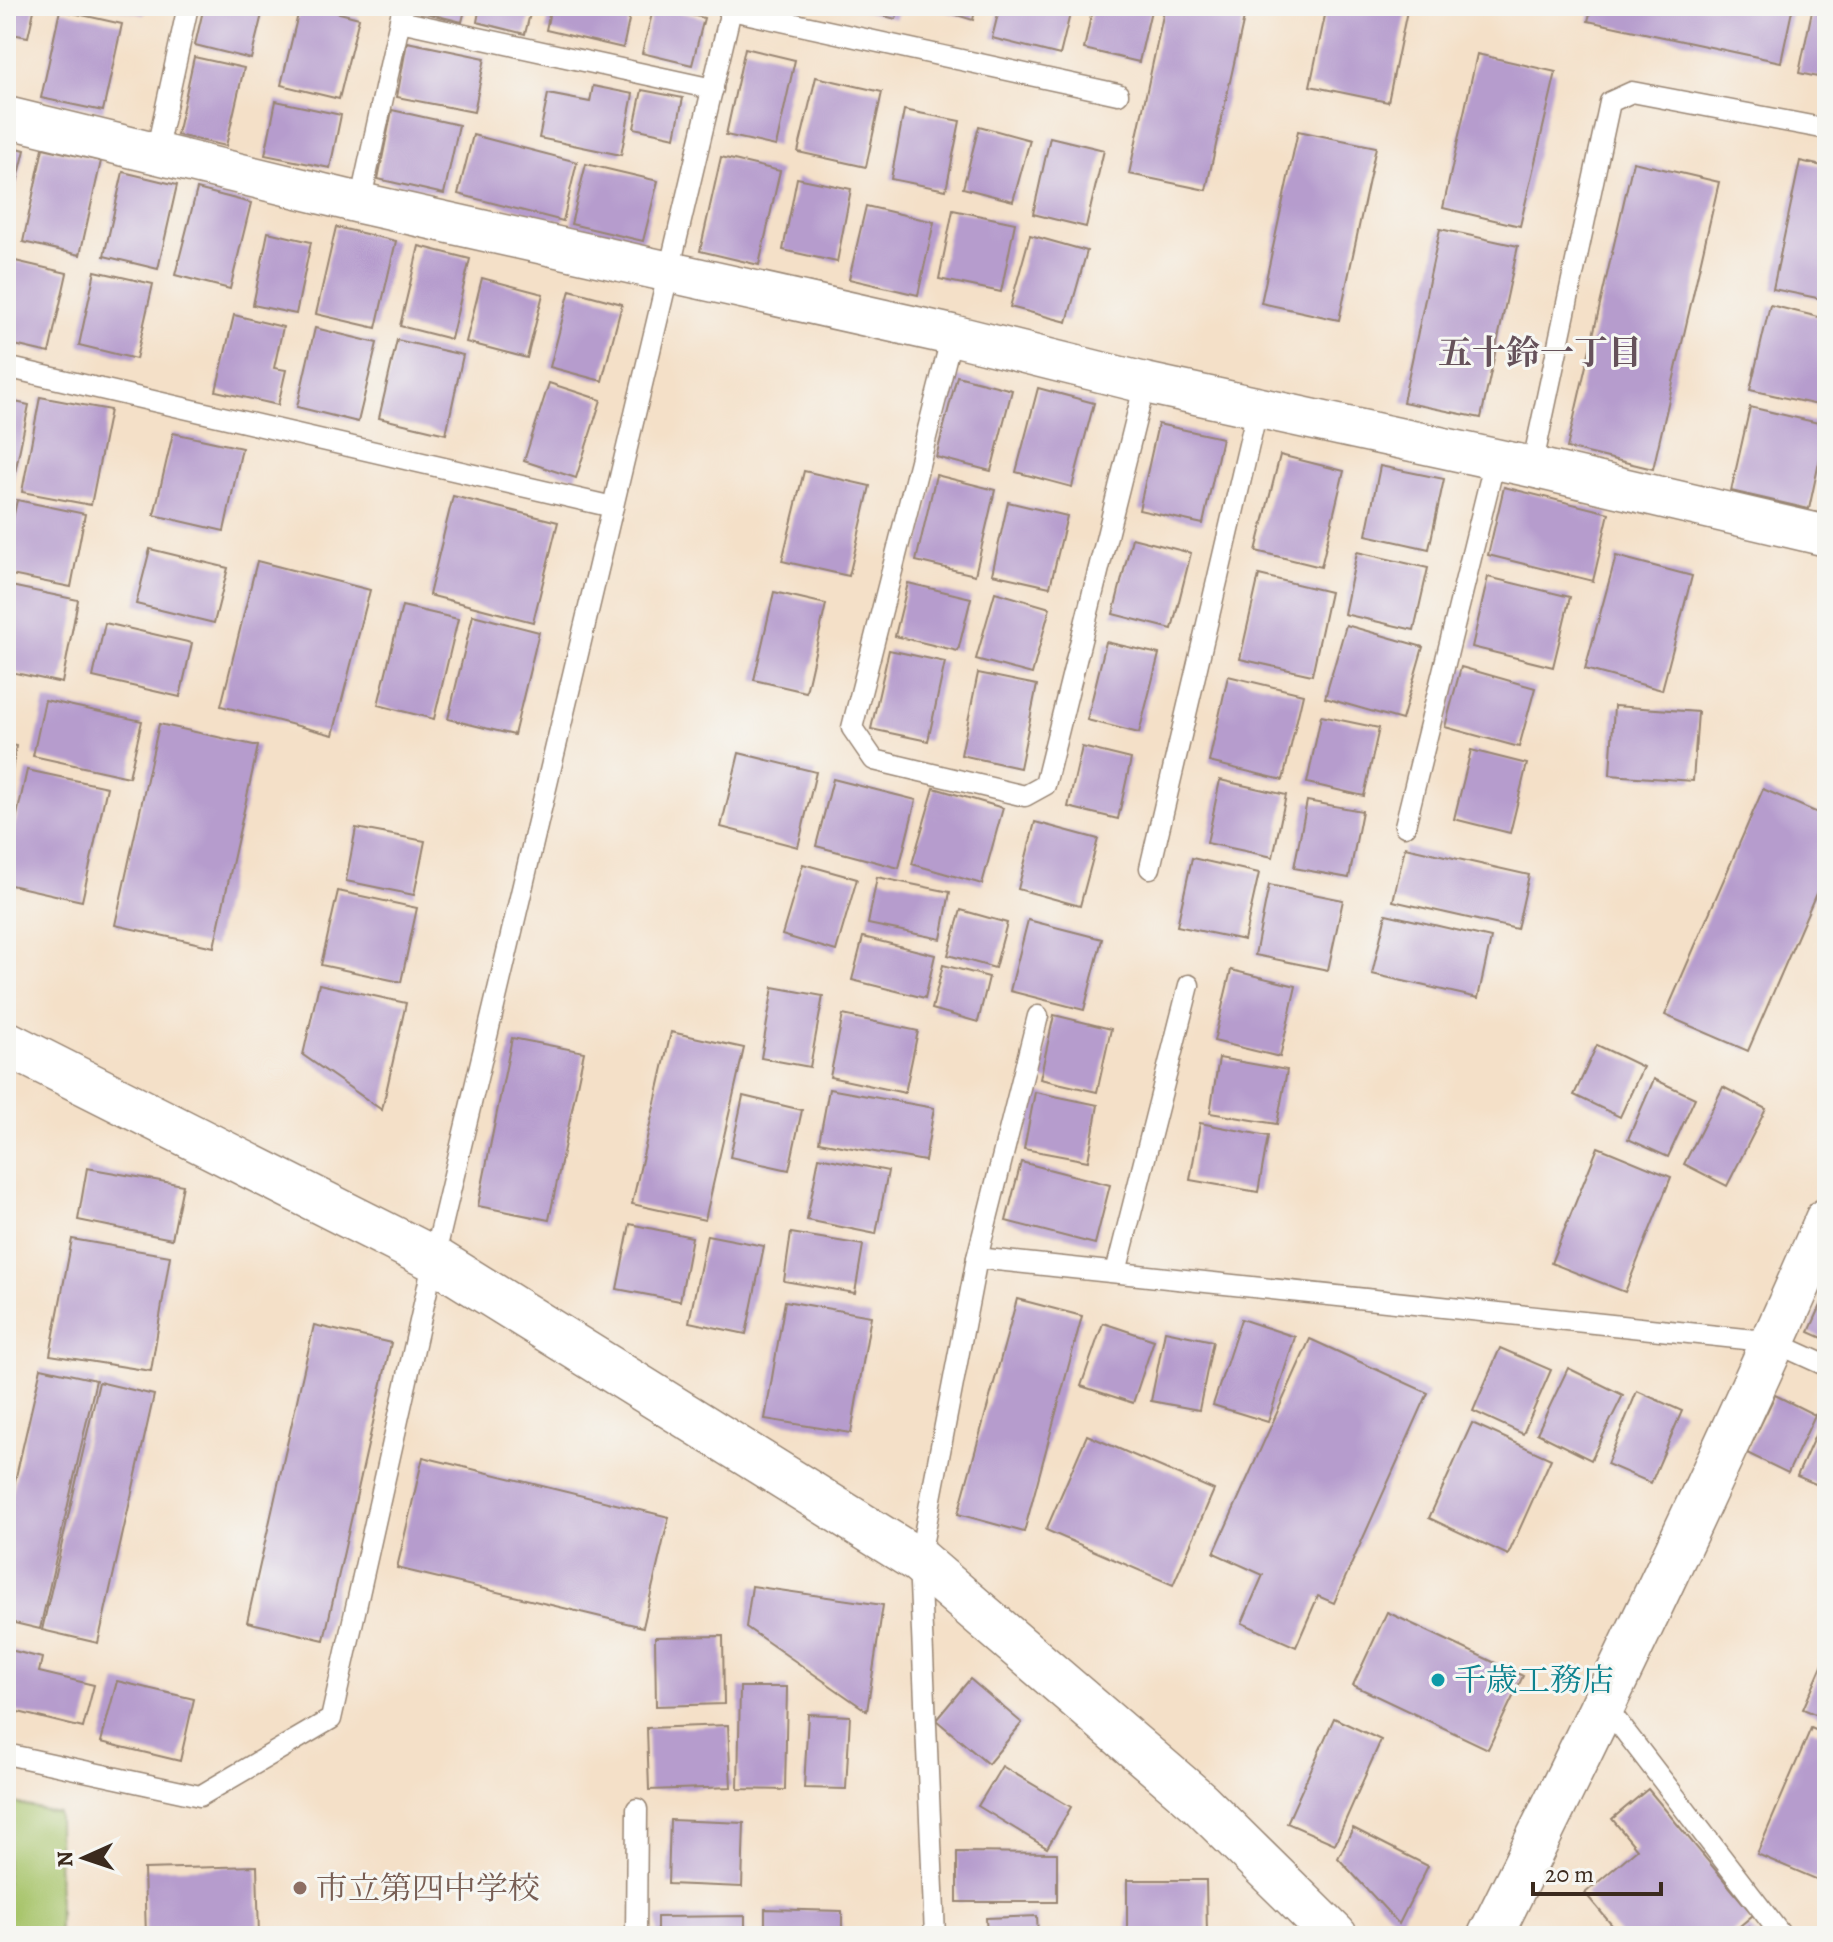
<svg xmlns="http://www.w3.org/2000/svg" width="1833" height="1942" font-family="Alegreya,'Noto Serif JP',serif">
<style>
.green{fill:#a7c46b;stroke:#717744;stroke-width:2}
.building{fill:#b69ccd}
.lines{fill:none;stroke-linecap:round;stroke-linejoin:round}
.service-casing{stroke:#988573;stroke-width:23}
.minor-casing{stroke:#988573;stroke-width:43}
.tertiary-casing{stroke:#988573;stroke-width:47}
.service{stroke:#fff;stroke-width:20}
.minor{stroke:#fff;stroke-width:40}
.tertiary{stroke:#fff;stroke-width:44}
.culture-dot{fill:#0f9aa8;stroke:#f6f6f2;stroke-width:3}
.education-dot{fill:#8d6e63;stroke:#f6f6f2;stroke-width:3}
.labels{text-anchor:middle;dominant-baseline:central;stroke-width:6;stroke-linejoin:round;paint-order:stroke}
.culture-label{font-size:32px;fill:#0d838f;stroke:#f6f6f2;text-anchor:start}
.education-label{font-size:32px;fill:#785e54;stroke:#f6f6f2;text-anchor:start}
.neighbourhood-label{font-size:34px;font-weight:bold;fill:#66525b;stroke:#f6f6f2}
</style>
<rect width="100%" height="100%" fill="#f6f6f2"/>
<filter id="ink" filterUnits="userSpaceOnUse"><feTurbulence type="fractalNoise" baseFrequency=".0125" numOctaves="2"/><feDisplacementMap in="SourceGraphic" scale="16" xChannelSelector="R" yChannelSelector="G"/><feConvolveMatrix kernelMatrix="1 2 1 2 8 2 1 2 1" color-interpolation-filters="sRGB"/></filter>
<filter id="wash" filterUnits="userSpaceOnUse"><feTurbulence type="fractalNoise" baseFrequency=".006" numOctaves="4" result="noise"/><feDisplacementMap in="SourceGraphic" scale="32" xChannelSelector="R" yChannelSelector="G"/><feGaussianBlur stdDeviation="1.8" result="paint"/><feColorMatrix in="noise" values="0 0 0 0 0 0 0 0 0 0 0 0 0 0 0 0 0 1.4 0 .05"/><feComposite in="paint" operator="in"/></filter>
<g filter="url(#wash)">
<rect width="100%" height="100%" fill="#f4e0c8"/>
<path class="green" d="M6,1801L58,1813L59,1936H6Z"/>
<g id="blocks">
<g class="building">
<path d="M6,6H35L28,37L6,33Z"/>
<path d="M106,6H145L144,15Z"/>
<path d="M204,6H264L251,59L195,45Z"/>
<path d="M300,6H312L359,18L339,99L281,85Z"/>
<path d="M420,6H466L462,22L418,11Z"/>
<path d="M480,6H532L525,34L477,22Z"/>
<path d="M551,6H632L623,48L546,30Z"/>
<path d="M654,6L704,18L692,65L642,53Z"/>
<path d="M845,6H899L896,19Z"/>
<path d="M927,6H976L973,20Z"/>
<path d="M1000,6H1072L1060,55L992,38Z"/>
<path d="M1093,6H1152L1139,62L1084,49Z"/>
<path d="M1165,6H1189L1244,18L1206,190L1129,174Z"/>
<path d="M1327,6H1408L1388,102L1310,86Z"/>
<path d="M1592,6H1793L1781,62L1588,21Z"/>
<path d="M1813,6L1827,7V79L1799,73Z"/>
<path d="M60,10L122,24L103,111L41,98Z"/>
<path d="M407,42L485,58L474,112L397,97Z"/>
<path d="M745,48L795,60L776,146L726,135Z"/>
<path d="M1477,54L1556,72L1520,226L1443,208Z"/>
<path d="M194,57L244,68L226,146L177,135Z"/>
<path d="M816,77L882,92L866,167L798,152Z"/>
<path d="M593,86L633,94L621,155L539,138L548,94L590,102Z"/>
<path d="M642,90L683,98L675,137L634,128Z"/>
<path d="M276,101L341,115L330,168L265,155Z"/>
<path d="M392,110L459,125L444,194L378,179Z"/>
<path d="M904,110L960,121L946,190L891,179Z"/>
<path d="M979,126L1030,140L1013,201L963,188Z"/>
<path d="M1298,131L1376,147L1339,320L1261,303Z"/>
<path d="M473,135L577,162L563,221L458,194Z"/>
<path d="M1050,137L1104,150L1086,227L1033,214Z"/>
<path d="M6,145L25,150L7,224H6Z"/>
<path d="M43,148L101,161L80,255L23,242Z"/>
<path d="M721,157L780,171L759,265L700,251Z"/>
<path d="M1800,161L1827,167V300L1773,289Z"/>
<path d="M1633,162L1719,182L1653,469L1567,448Z"/>
<path d="M586,164L658,181L643,241L571,224Z"/>
<path d="M123,172L177,185L158,269L104,256Z"/>
<path d="M797,178L851,189L837,262L783,250Z"/>
<path d="M197,189L251,203L230,289L175,275Z"/>
<path d="M866,206L934,222L918,295L849,279Z"/>
<path d="M953,210L1015,223L1001,292L939,279Z"/>
<path d="M336,227L396,241L376,328L316,314Z"/>
<path d="M1440,229L1518,246L1481,418L1403,402Z"/>
<path d="M268,232L311,242L296,314L253,305Z"/>
<path d="M1030,235L1087,251L1067,322L1010,307Z"/>
<path d="M419,246L470,259L451,339L400,326Z"/>
<path d="M11,260L67,273L49,353L6,343V283Z"/>
<path d="M95,271L153,284L136,359L79,345Z"/>
<path d="M482,278L543,294L527,358L466,342Z"/>
<path d="M570,290L622,304L602,381L550,367Z"/>
<path d="M1770,305L1827,319V407L1750,390Z"/>
<path d="M234,315L283,327L274,368L286,370L278,405L216,391Z"/>
<path d="M315,328L377,343L358,422L297,407Z"/>
<path d="M397,340L463,355L446,434L379,418Z"/>
<path d="M957,376L1012,390L991,471L936,457Z"/>
<path d="M549,383L601,400L576,478L524,461Z"/>
<path d="M1038,388L1094,403L1072,487L1016,472Z"/>
<path d="M40,397L110,410L91,505L22,492Z"/>
<path d="M6,400L29,405L12,487L6,486Z"/>
<path d="M1750,407L1827,425L1809,509L1731,491Z"/>
<path d="M1158,424L1222,438L1203,524L1139,510Z"/>
<path d="M173,433L242,448L224,531L154,515Z"/>
<path d="M1280,455L1344,471L1321,567L1256,551Z"/>
<path d="M1380,466L1444,479L1429,549L1366,535Z"/>
<path d="M804,471L870,486L849,576L782,561Z"/>
<path d="M936,475L995,490L975,575L916,561Z"/>
<path d="M1504,487L1609,513L1593,581L1488,555Z"/>
<path d="M453,496L558,522L533,622L429,595Z"/>
<path d="M17,500L85,514L71,587L6,574V550Z"/>
<path d="M1008,502L1067,516L1050,587L992,574Z"/>
<path d="M1132,538L1191,553L1172,629L1113,614Z"/>
<path d="M150,549L228,568L214,623L136,604Z"/>
<path d="M1357,552L1428,568L1414,630L1344,614Z"/>
<path d="M1616,556L1692,576L1662,690L1585,669Z"/>
<path d="M257,561L370,590L333,735L221,706Z"/>
<path d="M1259,575L1330,592L1312,675L1240,659Z"/>
<path d="M1488,577L1570,597L1553,667L1472,647Z"/>
<path d="M908,583L971,598L958,651L895,636Z"/>
<path d="M6,585L78,600L62,683L6,671Z"/>
<path d="M774,592L826,604L806,692L754,680Z"/>
<path d="M995,592L1050,608L1032,674L976,659Z"/>
<path d="M402,606L458,619L434,719L378,705Z"/>
<path d="M473,615L539,632L514,735L448,719Z"/>
<path d="M105,623L192,643L180,697L93,677Z"/>
<path d="M1346,625L1423,647L1402,720L1325,698Z"/>
<path d="M1106,642L1159,654L1139,733L1087,720Z"/>
<path d="M889,650L945,662L928,741L871,729Z"/>
<path d="M1461,667L1535,688L1519,747L1445,727Z"/>
<path d="M978,673L1037,685L1020,768L961,755Z"/>
<path d="M1228,676L1303,694L1283,780L1209,762Z"/>
<path d="M45,700L142,721L129,777L33,756Z"/>
<path d="M1614,706L1698,712L1693,781L1610,775Z"/>
<path d="M1321,716L1379,728L1364,796L1307,783Z"/>
<path d="M159,724L258,746L214,947L115,925Z"/>
<path d="M6,744L16,746L8,796L6,795Z"/>
<path d="M1082,747L1131,759L1118,819L1068,807Z"/>
<path d="M1471,750L1527,764L1510,833L1454,819Z"/>
<path d="M739,753L816,772L798,847L721,827Z"/>
<path d="M27,770L107,787L82,901L6,884V865Z"/>
<path d="M833,779L916,800L899,868L816,846Z"/>
<path d="M1220,780L1286,795L1273,857L1207,843Z"/>
<path d="M934,788L1003,808L982,884L912,864Z"/>
<path d="M1763,789L1827,817V868L1748,1051L1665,1015Z"/>
<path d="M1307,801L1362,811L1349,878L1294,868Z"/>
<path d="M1035,822L1098,839L1080,906L1018,889Z"/>
<path d="M356,828L425,841L414,895L346,881Z"/>
<path d="M1405,847L1529,875L1517,929L1393,901Z"/>
<path d="M1192,858L1259,873L1244,940L1177,926Z"/>
<path d="M803,864L857,879L836,951L782,935Z"/>
<path d="M877,877L950,892L941,939L868,924Z"/>
<path d="M1269,885L1343,900L1328,970L1255,955Z"/>
<path d="M338,891L417,908L401,982L321,965Z"/>
<path d="M961,910L1007,923L995,968L948,955Z"/>
<path d="M1386,914L1491,938L1478,998L1372,974Z"/>
<path d="M1028,920L1102,939L1084,1010L1010,991Z"/>
<path d="M863,937L935,955L925,998L852,980Z"/>
<path d="M943,965L989,977L978,1022L932,1009Z"/>
<path d="M1231,970L1296,986L1280,1057L1214,1041Z"/>
<path d="M319,984L406,1003L382,1110L303,1055Z"/>
<path d="M773,987L823,996L810,1067L761,1058Z"/>
<path d="M843,1015L918,1031L905,1093L830,1077Z"/>
<path d="M1054,1015L1111,1029L1097,1092L1040,1079Z"/>
<path d="M671,1032L744,1048L705,1220L632,1204Z"/>
<path d="M512,1038L584,1052L549,1220L478,1206Z"/>
<path d="M1597,1045L1643,1067L1620,1117L1574,1095Z"/>
<path d="M1219,1058L1287,1070L1277,1124L1210,1113Z"/>
<path d="M1654,1079L1695,1098L1668,1157L1628,1139Z"/>
<path d="M1723,1087L1766,1109L1727,1186L1684,1164Z"/>
<path d="M829,1089L934,1108L925,1161L819,1142Z"/>
<path d="M1035,1092L1098,1105L1088,1161L1024,1149Z"/>
<path d="M743,1096L802,1110L789,1170L730,1157Z"/>
<path d="M1200,1123L1268,1136L1258,1192L1190,1180Z"/>
<path d="M1598,1147L1671,1177L1625,1292L1551,1263Z"/>
<path d="M819,1157L888,1171L876,1234L807,1220Z"/>
<path d="M1021,1162L1110,1185L1095,1244L1006,1221Z"/>
<path d="M87,1168L183,1185L172,1239L78,1220Z"/>
<path d="M630,1224L692,1237L680,1301L617,1289Z"/>
<path d="M791,1233L863,1245L855,1293L784,1281Z"/>
<path d="M707,1235L764,1246L746,1334L689,1322Z"/>
<path d="M72,1239L170,1256L151,1371L50,1355Z"/>
<path d="M1827,1292V1340L1809,1332Z"/>
<path d="M1017,1299L1082,1316L1024,1532L958,1514Z"/>
<path d="M785,1301L871,1316L851,1433L765,1419Z"/>
<path d="M1241,1319L1295,1337L1268,1422L1213,1405Z"/>
<path d="M1103,1323L1154,1340L1133,1403L1081,1386Z"/>
<path d="M314,1325L391,1343L324,1640L247,1622Z"/>
<path d="M1165,1331L1213,1341L1199,1410L1151,1401Z"/>
<path d="M1310,1339L1428,1393L1334,1603L1318,1596L1296,1647L1242,1623L1263,1575L1214,1553Z"/>
<path d="M1500,1348L1551,1370L1523,1434L1473,1411Z"/>
<path d="M41,1368L96,1380L40,1629L6,1621V1520Z"/>
<path d="M1568,1368L1623,1395L1591,1460L1537,1433Z"/>
<path d="M99,1382L154,1395L98,1643L42,1630Z"/>
<path d="M1637,1391L1682,1411L1651,1483L1607,1464Z"/>
<path d="M1775,1395L1815,1415L1788,1473L1747,1453Z"/>
<path d="M1821,1422L1827,1424V1489L1797,1476Z"/>
<path d="M1472,1423L1551,1459L1508,1555L1429,1518Z"/>
<path d="M1087,1435L1214,1490L1173,1585L1046,1530Z"/>
<path d="M423,1457L669,1517L643,1627L397,1568Z"/>
<path d="M752,1586L883,1605L867,1711L746,1627Z"/>
<path d="M1387,1612L1523,1676L1488,1749L1353,1685Z"/>
<path d="M723,1636L724,1704L656,1706L655,1637Z"/>
<path d="M6,1649L42,1658L39,1672L94,1685L83,1728L6,1709Z"/>
<path d="M1827,1654V1719L1803,1709Z"/>
<path d="M970,1679L1022,1723L988,1764L936,1720Z"/>
<path d="M117,1681L194,1699L180,1761L101,1742Z"/>
<path d="M740,1687H787L785,1790L738,1789Z"/>
<path d="M808,1714L850,1716L846,1789L804,1788Z"/>
<path d="M1334,1718L1381,1740L1335,1844L1287,1823Z"/>
<path d="M728,1725L731,1787L649,1790L647,1728Z"/>
<path d="M1811,1728L1827,1735V1873L1823,1882L1757,1854Z"/>
<path d="M1002,1766L1071,1807L1047,1848L978,1806Z"/>
<path d="M1648,1789L1753,1915L1728,1936H1621L1585,1893L1637,1849L1612,1819Z"/>
<path d="M670,1820L744,1823L742,1887L668,1884Z"/>
<path d="M1353,1828L1428,1866L1399,1924L1338,1858Z"/>
<path d="M957,1852L1057,1853V1902H957Z"/>
<path d="M257,1866L259,1936H146L144,1869Z"/>
<path d="M1127,1880H1206L1207,1936H1127Z"/>
<path d="M765,1909L842,1911V1936H765Z"/>
<path d="M745,1916V1936H657V1917Z"/>
<path d="M1037,1916L1038,1936H987L986,1918Z"/>
<path d="M1749,1927L1757,1936H1738Z"/>
</g>
</g>
</g>
<g filter="url(#ink)">
<use href="#blocks" fill-opacity="0" stroke="#988573" stroke-width="2"/>
<g class="lines">
<g class="service-casing">
<g id="service">
<path d="M731,10L1118,94"/>
<path d="M400,21L713,89"/>
<path d="M156,153L188,6"/>
<path d="M360,203L403,6"/>
<path d="M952,335L852,728L874,760L1025,796L1045,785L1145,383"/>
<path d="M6,367L613,507"/>
<path d="M1532,467L1610,102L1632,92L1827,129"/>
<path d="M1405,826L1495,460"/>
<path d="M1150,868L1258,406"/>
<path d="M977,1258L1774,1342L1827,1366"/>
<path d="M1116,1272L1189,985"/>
<path d="M1604,1704L1782,1936"/>
<path d="M6,1754L200,1796L331,1719L434,1259L732,6"/>
<path d="M636,1936L637,1809"/>
<path d="M935,1936L919,1561L977,1258L1038,1016"/>
</g>
</g>
<g class="minor-casing">
<path id="minor" d="M6,117L360,203L952,335L1145,383L1532,467L1827,536"/>
</g>
<g class="tertiary-casing">
<g id="tertiary">
<path d="M6,1043L434,1259L919,1561L1199,1802L1335,1936"/>
<path d="M1490,1936C1607,1699 1722,1462 1827,1220"/>
</g>
</g>
<use href="#service" class="service"/>
<use href="#minor" class="minor"/>
<use href="#tertiary" class="tertiary"/>
</g>
</g>
<circle class="culture-dot" cx="1438" cy="1680" r="8"/>
<circle class="education-dot" cx="300" cy="1888" r="8"/>
<g class="labels">
<g class="culture-label">
<text x="1454" y="1680">千歳工務店</text>
</g>
<g class="education-label">
<text x="316" y="1888">市立第四中学校</text>
</g>
<g class="neighbourhood-label">
<text x="1540" y="352">五十鈴一丁目</text>
</g>
</g>
<rect width="1833" height="1942" fill="none" stroke="#f6f6f2" stroke-width="32"/>
<g transform="translate(84 1858) rotate(267)" stroke="#f6f6f2" stroke-width="6" paint-order="stroke">
<path d="M0-6L14 30L0 20L-14 30Z" fill="#3b2a1e"/>
<text y="-12" font-size="22" font-weight="bold" text-anchor="middle" fill="#3b2a1e">N</text>
</g>
<path d="M1533 1882v12h128v-12" fill="none" stroke="#3b2a1e" stroke-width="4"/>
<text x="1545" y="1882" font-size="24" fill="#3b2a1e" stroke="#f6f6f2" stroke-width="6" paint-order="stroke">20 m</text>
</svg>
